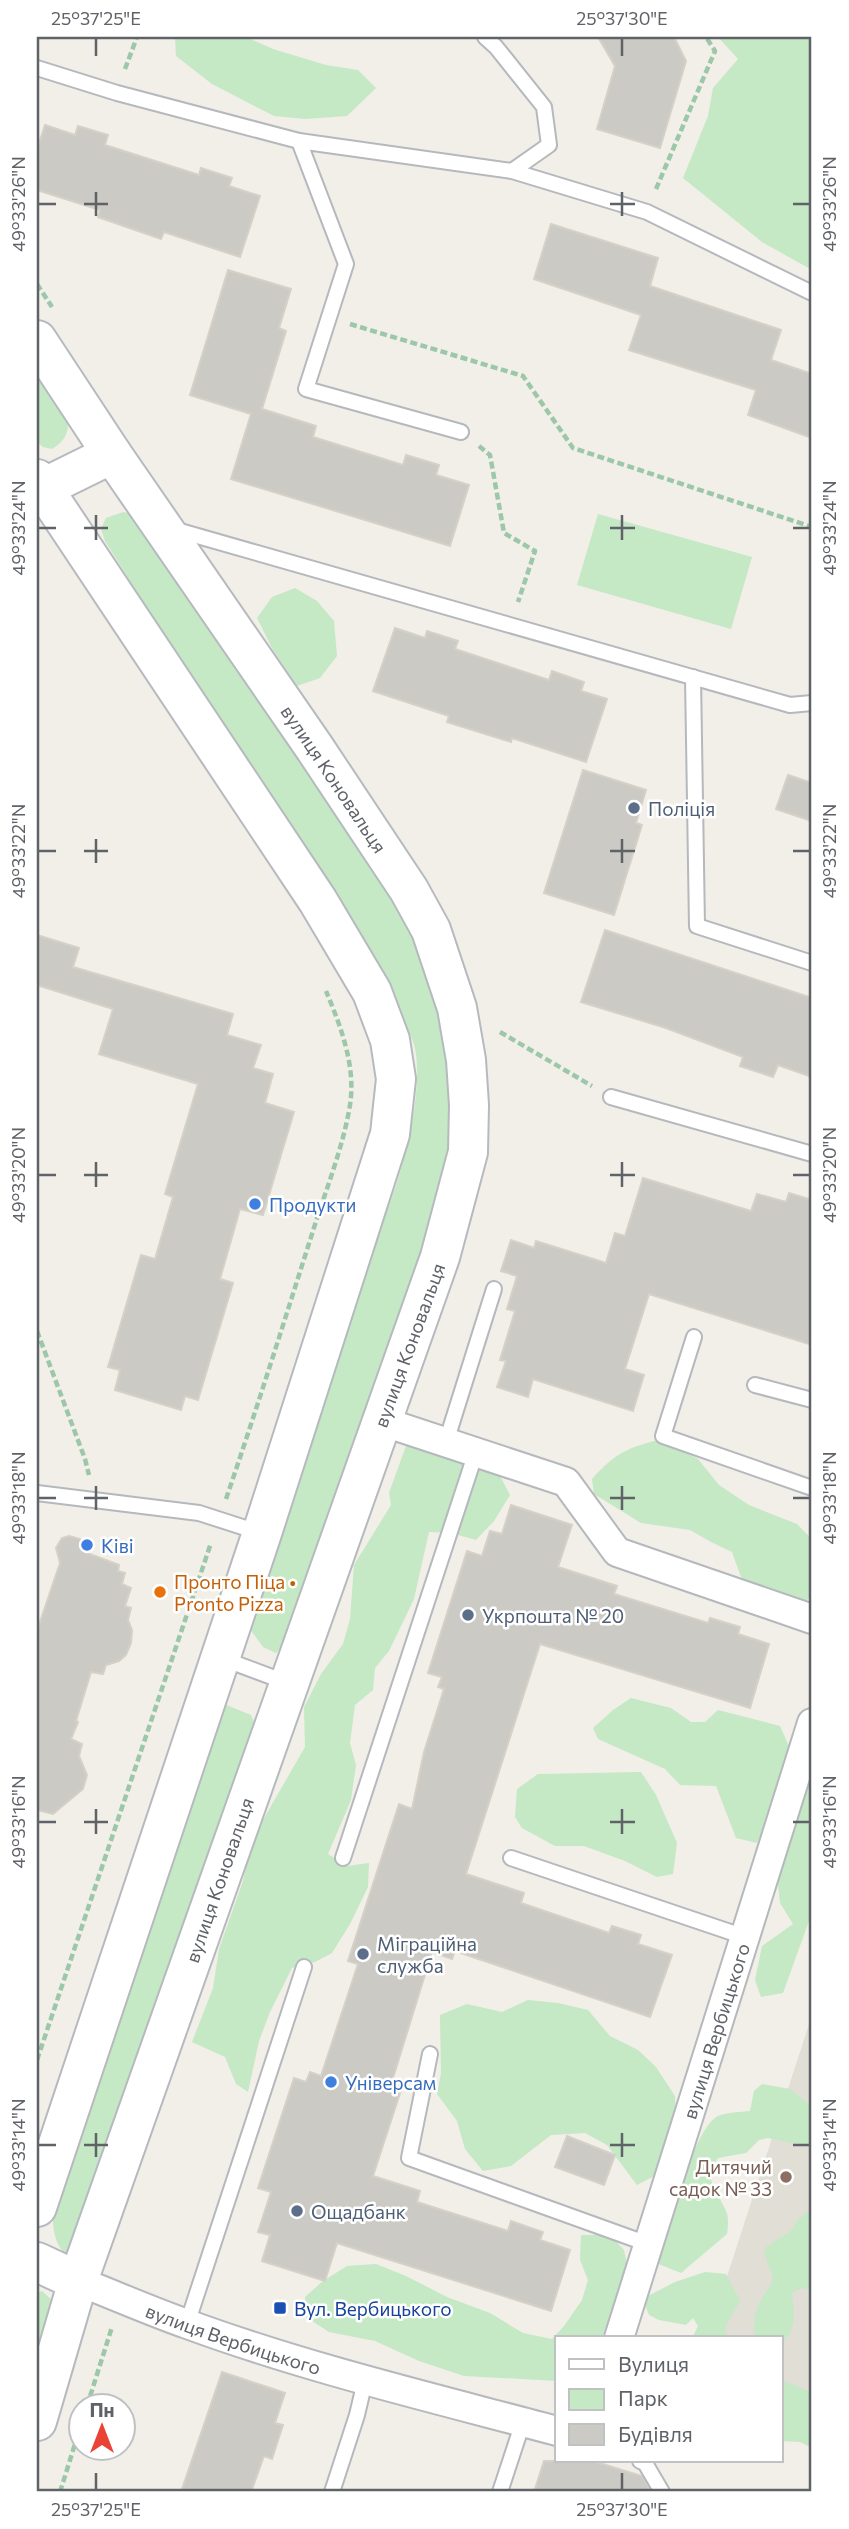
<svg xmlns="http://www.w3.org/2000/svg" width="849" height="2529" font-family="Commissioner,sans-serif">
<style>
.education{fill:#e1ded6}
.green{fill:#c5e8c5}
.building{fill:#cccac5;stroke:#d6d1c6;stroke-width:2}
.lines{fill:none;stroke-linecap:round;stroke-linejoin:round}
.lane-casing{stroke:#b5b8bc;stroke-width:18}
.street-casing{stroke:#b5b8bc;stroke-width:32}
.secondary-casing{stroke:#b6babf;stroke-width:42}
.path{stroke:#9cc7a9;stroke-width:4.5;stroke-dasharray:7 3.5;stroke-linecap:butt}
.lane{stroke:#fff;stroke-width:14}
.street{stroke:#fff;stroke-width:28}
.secondary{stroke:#fff;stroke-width:38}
.ticks{fill:none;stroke:#5f6368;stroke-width:2.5}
.service-dot{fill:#5c6f8a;stroke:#fff;stroke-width:2.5}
.shop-dot{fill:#3f7fe0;stroke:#fff;stroke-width:2.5}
.food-dot{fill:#e8710a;stroke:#fff;stroke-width:2.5}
.education-dot{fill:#8d6e63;stroke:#fff;stroke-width:2.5}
.transit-dot{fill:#1a4fb4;stroke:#fff;stroke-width:2.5}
.labels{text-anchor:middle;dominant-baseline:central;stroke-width:5;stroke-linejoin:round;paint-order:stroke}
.street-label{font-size:19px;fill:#5f6368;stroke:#fff}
.service-label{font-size:19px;fill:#4e5e75;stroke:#fff;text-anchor:start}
.shop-label{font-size:19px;fill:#366cbe;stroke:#fff;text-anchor:start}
.food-label{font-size:19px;fill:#c56008;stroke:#fff;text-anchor:start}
.education-label{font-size:19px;fill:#785e54;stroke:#fff;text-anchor:end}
.transit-label{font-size:19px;fill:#164399;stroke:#fff;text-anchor:start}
.neatline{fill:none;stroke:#5f6368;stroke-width:2.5}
.ticks-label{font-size:18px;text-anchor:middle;fill:#5f6368}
</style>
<rect width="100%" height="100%" fill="#f1efe8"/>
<path class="education" d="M812,2015V2406L781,2396V2338H707Z"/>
<g class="green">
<path d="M175,37H246L273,49L326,65L358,70L376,88L347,116L305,119L274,116L212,84L176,56Z"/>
<path d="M718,37H812V270L762,242L683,178L708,116L713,88L738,59Z"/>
<path d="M37,364C53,389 89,428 52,449L43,447L37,442Z"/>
<path d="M123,512L138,515L399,905L420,948L447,1040L452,1146L442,1196L284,1644L276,1653L263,1647L250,1629L281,1513L397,1183C408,1145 421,1094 416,1054C414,1037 402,1019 394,1004L105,541L101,529L106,518Z"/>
<path d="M598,514L752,557L731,629L577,585Z"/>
<path d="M295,588L317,601L334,621L337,656L320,678L297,686L273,650L257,618L272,597Z"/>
<path d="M662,1439L698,1459L719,1485L749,1505L797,1524L812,1539V1596L806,1601H769L741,1577L732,1552L711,1542L690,1530L641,1523L594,1494L592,1479C615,1453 629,1447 662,1439Z"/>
<path d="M407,1443L499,1474L510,1495L494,1521L476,1540L451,1533L429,1532L414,1599L389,1651L375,1668L373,1690L355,1705L350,1743L356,1765L351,1800L328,1854L347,1866L369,1863L368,1887L350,1924L332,1953L315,1962L292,1968L270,2012L259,2041L248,2092L236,2084L225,2057L192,2042L213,1988L219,1949L243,1881L252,1839L305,1747L304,1707L321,1674L343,1644L350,1619L354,1565L391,1505L389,1493Z"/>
<path d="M631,1698L671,1708L691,1722H705L718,1710L780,1726L794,1758L757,1843L736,1838L716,1786L680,1785L665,1769L598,1739L593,1728L613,1710Z"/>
<path d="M224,1704L251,1715L258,1732L75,2250L64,2253C50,2236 53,2218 54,2197Z"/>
<path d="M812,1752V1921H809L783,1993L761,1997L755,1980L762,1946L793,1924L780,1903L776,1866Z"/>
<path d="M641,1772L656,1795L677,1843L673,1874L657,1877L625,1861L584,1846H555L522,1828L515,1817L517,1789L538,1774Z"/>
<path d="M528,2000L558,2003L588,2010L610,2036L638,2050L656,2067L675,2096L676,2121L658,2174L637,2185L607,2145L585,2133L551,2135L511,2166L483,2171L465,2149L457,2121L437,2094L441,2073L440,2015L467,2004L502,2012Z"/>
<path d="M762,2084L790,2089L812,2106V2147L768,2138L759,2140L746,2153L718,2158C702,2181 717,2190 726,2211C729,2217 728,2226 727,2234L681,2273L656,2263C665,2235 694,2127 718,2116C727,2112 741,2112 750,2111L754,2091Z"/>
<path d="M812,2208V2291L802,2288L792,2293C794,2318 798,2325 781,2345V2338H755C753,2323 755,2308 764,2295C767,2290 771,2286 772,2280C773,2269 764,2262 765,2248L792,2230L797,2221Z"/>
<path d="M581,2235H610L624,2250L629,2274L614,2305L602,2338H557V2381L464,2376L419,2361L375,2341L329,2332L306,2317L305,2297L323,2281L347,2266L376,2264L406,2276L447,2297L490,2313L523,2333L552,2339L564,2326L582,2300L588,2280L580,2260Z"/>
<path d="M705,2272L726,2274L740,2301L725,2327L727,2338H692L698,2326L693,2318L686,2325L659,2320L649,2315L645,2305L648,2296L675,2282Z"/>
<path d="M42,2291L53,2301L37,2360V2293Z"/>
<path d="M781,2380L812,2392V2448L800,2442L781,2441Z"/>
</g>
<g class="building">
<path d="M598,37H674L686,61L660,148L597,129L615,66Z"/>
<path d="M45,125L75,135L78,126L108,135L105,145L199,175L201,168L232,178L229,186L260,196L240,257L164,232L161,239L98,217L100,210L37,190V150Z"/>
<path d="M551,224L658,258L650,286L781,330L771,360L812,374V438L748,415L756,390L629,350L641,315L534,279Z"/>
<path d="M228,270L291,289L279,328L286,331L262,409L316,426L313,437L403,465L406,455L439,465L436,475L469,485L450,546L231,479L251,414L190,395Z"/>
<path d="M395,628L425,638L427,631L458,641L455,649L549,680L552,671L584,682L581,691L607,699L586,762L512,738L511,742L447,722L449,716L373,691Z"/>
<path d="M583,770L646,790L636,823L642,825L614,915L544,893Z"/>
<path d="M788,775L812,783V821L776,809Z"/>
<path d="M605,930L812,998V1077L778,1065L773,1077L740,1066L743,1057L666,1028L581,1002Z"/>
<path d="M37,935L79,948L73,967L233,1014L227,1035L261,1045L253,1068L273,1074L265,1103L294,1112L263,1215L240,1209L220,1279L233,1283L198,1400L185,1396L181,1410L115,1390L120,1370L108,1367L141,1255L155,1259L173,1197L165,1194L198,1084L99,1054L113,1009L37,985Z"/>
<path d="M643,1178L751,1211L757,1194L786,1202L789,1193L812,1200V1345L649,1294L625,1369L644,1375L633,1411L533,1379L528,1397L497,1387L506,1361L500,1360L515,1311L507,1309L517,1276L501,1271L511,1240L534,1248L536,1241L606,1263L615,1233L625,1236Z"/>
<path d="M511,1505L572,1525L558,1567L617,1586L614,1594L708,1623L710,1618L740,1627L738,1634L769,1644L750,1708L540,1644L466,1874L524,1893L521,1903L609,1933L612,1926L641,1935L638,1944L672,1955L650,2017L455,1951L452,1959L432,1952L393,2078L404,2081L373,2176L420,2191L417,2202L508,2231L511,2221L543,2232L540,2240L570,2250L551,2311L337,2243L325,2281L262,2261L270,2235L258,2232L271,2192L258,2188L294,2078L306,2082L310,2072L321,2076L358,1964L348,1961L399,1804L412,1809L424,1752L444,1689L438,1687L442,1677L428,1673L467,1551L482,1556L490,1531L502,1534Z"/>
<path d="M69,1536L80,1539L87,1553L119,1565L118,1571L125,1573L122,1584L131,1588L125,1606L131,1608L128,1620L132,1630L131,1643L126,1655L119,1661L106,1665L103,1674L91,1672L76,1721L78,1722L71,1739L82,1744L79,1756L87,1775L83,1789L53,1814L37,1810V1631L60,1563L56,1548L62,1538Z"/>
<path d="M567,2136L615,2155L604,2185L555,2167Z"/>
<path d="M222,2372L285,2393L275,2423L283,2425L272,2459L264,2456L251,2492H181Z"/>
<path d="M544,2461H593L642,2476L651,2492H534Z"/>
</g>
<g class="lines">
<g class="lane-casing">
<g id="lane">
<path d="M37,68L117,93L299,141L512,171L549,145L544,107L496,47L485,37"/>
<path d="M299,141L346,264L306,389L461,432"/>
<path d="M512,171L647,212L812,293"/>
<path d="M173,529L790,705L812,703"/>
<path d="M693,677L697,926L812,963"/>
<path d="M611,1097L812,1154"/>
<path d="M694,1337L663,1436L812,1488"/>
<path d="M755,1385L812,1400"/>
<path d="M446,1442L494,1289"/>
<path d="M37,1493L199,1513L261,1533"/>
<path d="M221,1658L288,1683"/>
<path d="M343,1858L476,1452"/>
<path d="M511,1858L745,1937"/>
<path d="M430,2054L409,2158L648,2244"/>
<path d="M187,2324L304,1967"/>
<path d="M640,2461L645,2463L662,2492"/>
<path d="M332,2492L357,2415L365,2381"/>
<path d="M500,2492L523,2422"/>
</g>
</g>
<g class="street-casing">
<g id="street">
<path d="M381,1421L566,1482L617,1552L812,1619"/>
<path id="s1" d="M78,2281C114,2295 150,2311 187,2324C307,2368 433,2398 557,2431"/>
<path id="s2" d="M619,2338L812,1723"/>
</g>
</g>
<g class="secondary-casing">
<g id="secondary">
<path id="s3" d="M37,340L112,454L314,747L409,890L431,930L457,1008L466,1060L469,1105L468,1152L440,1257L78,2281L37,2421"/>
<path d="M37,479L318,901L372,992L390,1040L396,1079L390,1134L262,1533L37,2207"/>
<path d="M43,488L112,454"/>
<path d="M37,2262L78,2281"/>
</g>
</g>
<g class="path">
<path d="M125,69L137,37"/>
<path d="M656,189L715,51L706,37"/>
<path d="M37,284L52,307"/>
<path d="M350,324L523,376L573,448L812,527"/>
<path d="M479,446L490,455L504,533L535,551L518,602"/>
<path d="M500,1032L592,1086"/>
<path d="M37,1331L85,1459L89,1475"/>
<path d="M226,1499C256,1411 284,1322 312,1234C325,1192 343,1148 350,1105C356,1066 341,1027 326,991"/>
<path d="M37,2060L211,1543"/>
<path d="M87,2406L112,2327"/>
<path d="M60,2492L80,2428"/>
</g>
<use href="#lane" class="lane"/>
<use href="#street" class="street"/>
<use href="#secondary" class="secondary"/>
</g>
<path class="ticks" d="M96,38V56M622,38V56M96,192V216M622,192V216M38,204H56M84,204H108M610,204H635M793,204H810M96,515V540M622,515V540M38,528H56M84,528H108M610,528H635M793,528H810M96,839V863M622,839V863M38,851H56M84,851H108M610,851H635M793,851H810M96,1162V1187M622,1162V1187M38,1175H56M84,1175H108M610,1175H635M793,1175H810M96,1486V1510M622,1486V1510M38,1498H56M84,1498H108M610,1498H635M793,1498H810M96,1809V1834M622,1809V1834M38,1822H56M84,1822H108M610,1822H635M793,1822H810M96,2133V2157M622,2133V2157M38,2145H56M84,2145H108M610,2145H635M793,2145H810M96,2473V2490M622,2473V2490"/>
<g class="service-dot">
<circle cx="634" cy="808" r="7"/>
<circle cx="468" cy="1615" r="7"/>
<circle cx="363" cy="1954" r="7"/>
<circle cx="297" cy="2211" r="7"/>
</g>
<g class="shop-dot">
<circle cx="255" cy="1204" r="7"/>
<circle cx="87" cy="1545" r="7"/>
<circle cx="331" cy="2082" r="7"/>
</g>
<circle class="food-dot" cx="160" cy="1592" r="7"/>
<circle class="education-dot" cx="786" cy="2177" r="7"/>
<rect class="transit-dot" x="273" y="2301" width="14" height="14" rx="3.5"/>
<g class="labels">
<g class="street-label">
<text stroke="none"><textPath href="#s3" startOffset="530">вулиця Коновальця</textPath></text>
<text transform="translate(409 1345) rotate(-70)">вулиця Коновальця</text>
<text transform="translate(219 1880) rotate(-71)">вулиця Коновальця</text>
<text stroke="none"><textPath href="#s2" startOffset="322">вулиця Вербицького</textPath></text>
<text stroke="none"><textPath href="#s1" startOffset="166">вулиця Вербицького</textPath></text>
</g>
<g class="service-label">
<text x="648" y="808">Поліція</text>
<text x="482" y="1615">Укрпошта № 20</text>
<text x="377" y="1943">Міграційна<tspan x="377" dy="22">служба</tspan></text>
<text x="311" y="2211">Ощадбанк</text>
</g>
<g class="shop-label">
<text x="269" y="1204">Продукти</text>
<text x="101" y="1545">Ківі</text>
<text x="345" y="2082">Універсам</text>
</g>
<g class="food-label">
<text x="174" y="1581">Пронто Піца •<tspan x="174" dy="22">Pronto Pizza</tspan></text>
</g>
<g class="education-label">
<text x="772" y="2166">Дитячий<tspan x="772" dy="22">садок № 33</tspan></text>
</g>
<g class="transit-label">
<text x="294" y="2308">Вул. Вербицького</text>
</g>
</g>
<rect width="849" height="2529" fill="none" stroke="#ffffff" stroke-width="77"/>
<rect x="555" y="2336" width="228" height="126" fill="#ffffff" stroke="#bfc1c3" stroke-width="2"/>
<rect x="569" y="2359" width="35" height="10" fill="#ffffff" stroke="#bfc1c3" stroke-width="2"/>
<text x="618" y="2372" font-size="21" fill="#5f6368">Вулиця</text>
<rect x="569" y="2389" width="35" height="21" fill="#c5e8c5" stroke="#bfc1c3" stroke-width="2"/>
<text x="618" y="2406" font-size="21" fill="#5f6368">Парк</text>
<rect x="569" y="2424" width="35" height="21" fill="#cccac5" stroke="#bfc1c3" stroke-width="2"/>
<text x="618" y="2442" font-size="21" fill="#5f6368">Будівля</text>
<g transform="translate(102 2427)"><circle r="33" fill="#ffffff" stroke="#bfc1c3" stroke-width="2"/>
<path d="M0-5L12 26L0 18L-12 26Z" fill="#ea4335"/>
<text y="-10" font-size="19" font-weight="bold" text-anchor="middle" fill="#5f6368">Пн</text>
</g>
<rect x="38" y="38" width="772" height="2452" class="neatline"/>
<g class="ticks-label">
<text x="96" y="25">25°37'25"E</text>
<text x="622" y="25">25°37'30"E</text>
<text transform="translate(19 204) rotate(-90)" y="6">49°33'26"N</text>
<text transform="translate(830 204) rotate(-90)" y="6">49°33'26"N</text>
<text transform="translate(19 528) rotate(-90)" y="6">49°33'24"N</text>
<text transform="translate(830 528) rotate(-90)" y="6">49°33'24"N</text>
<text transform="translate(19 851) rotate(-90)" y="6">49°33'22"N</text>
<text transform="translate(830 851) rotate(-90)" y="6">49°33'22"N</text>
<text transform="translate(19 1175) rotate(-90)" y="6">49°33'20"N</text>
<text transform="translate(830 1175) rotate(-90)" y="6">49°33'20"N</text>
<text transform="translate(19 1498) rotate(-90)" y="6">49°33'18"N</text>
<text transform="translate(830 1498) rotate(-90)" y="6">49°33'18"N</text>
<text transform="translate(19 1822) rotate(-90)" y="6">49°33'16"N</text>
<text transform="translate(830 1822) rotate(-90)" y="6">49°33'16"N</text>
<text transform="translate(19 2145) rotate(-90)" y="6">49°33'14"N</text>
<text transform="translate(830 2145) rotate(-90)" y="6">49°33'14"N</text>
<text x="96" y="2516">25°37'25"E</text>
<text x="622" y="2516">25°37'30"E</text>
</g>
</svg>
